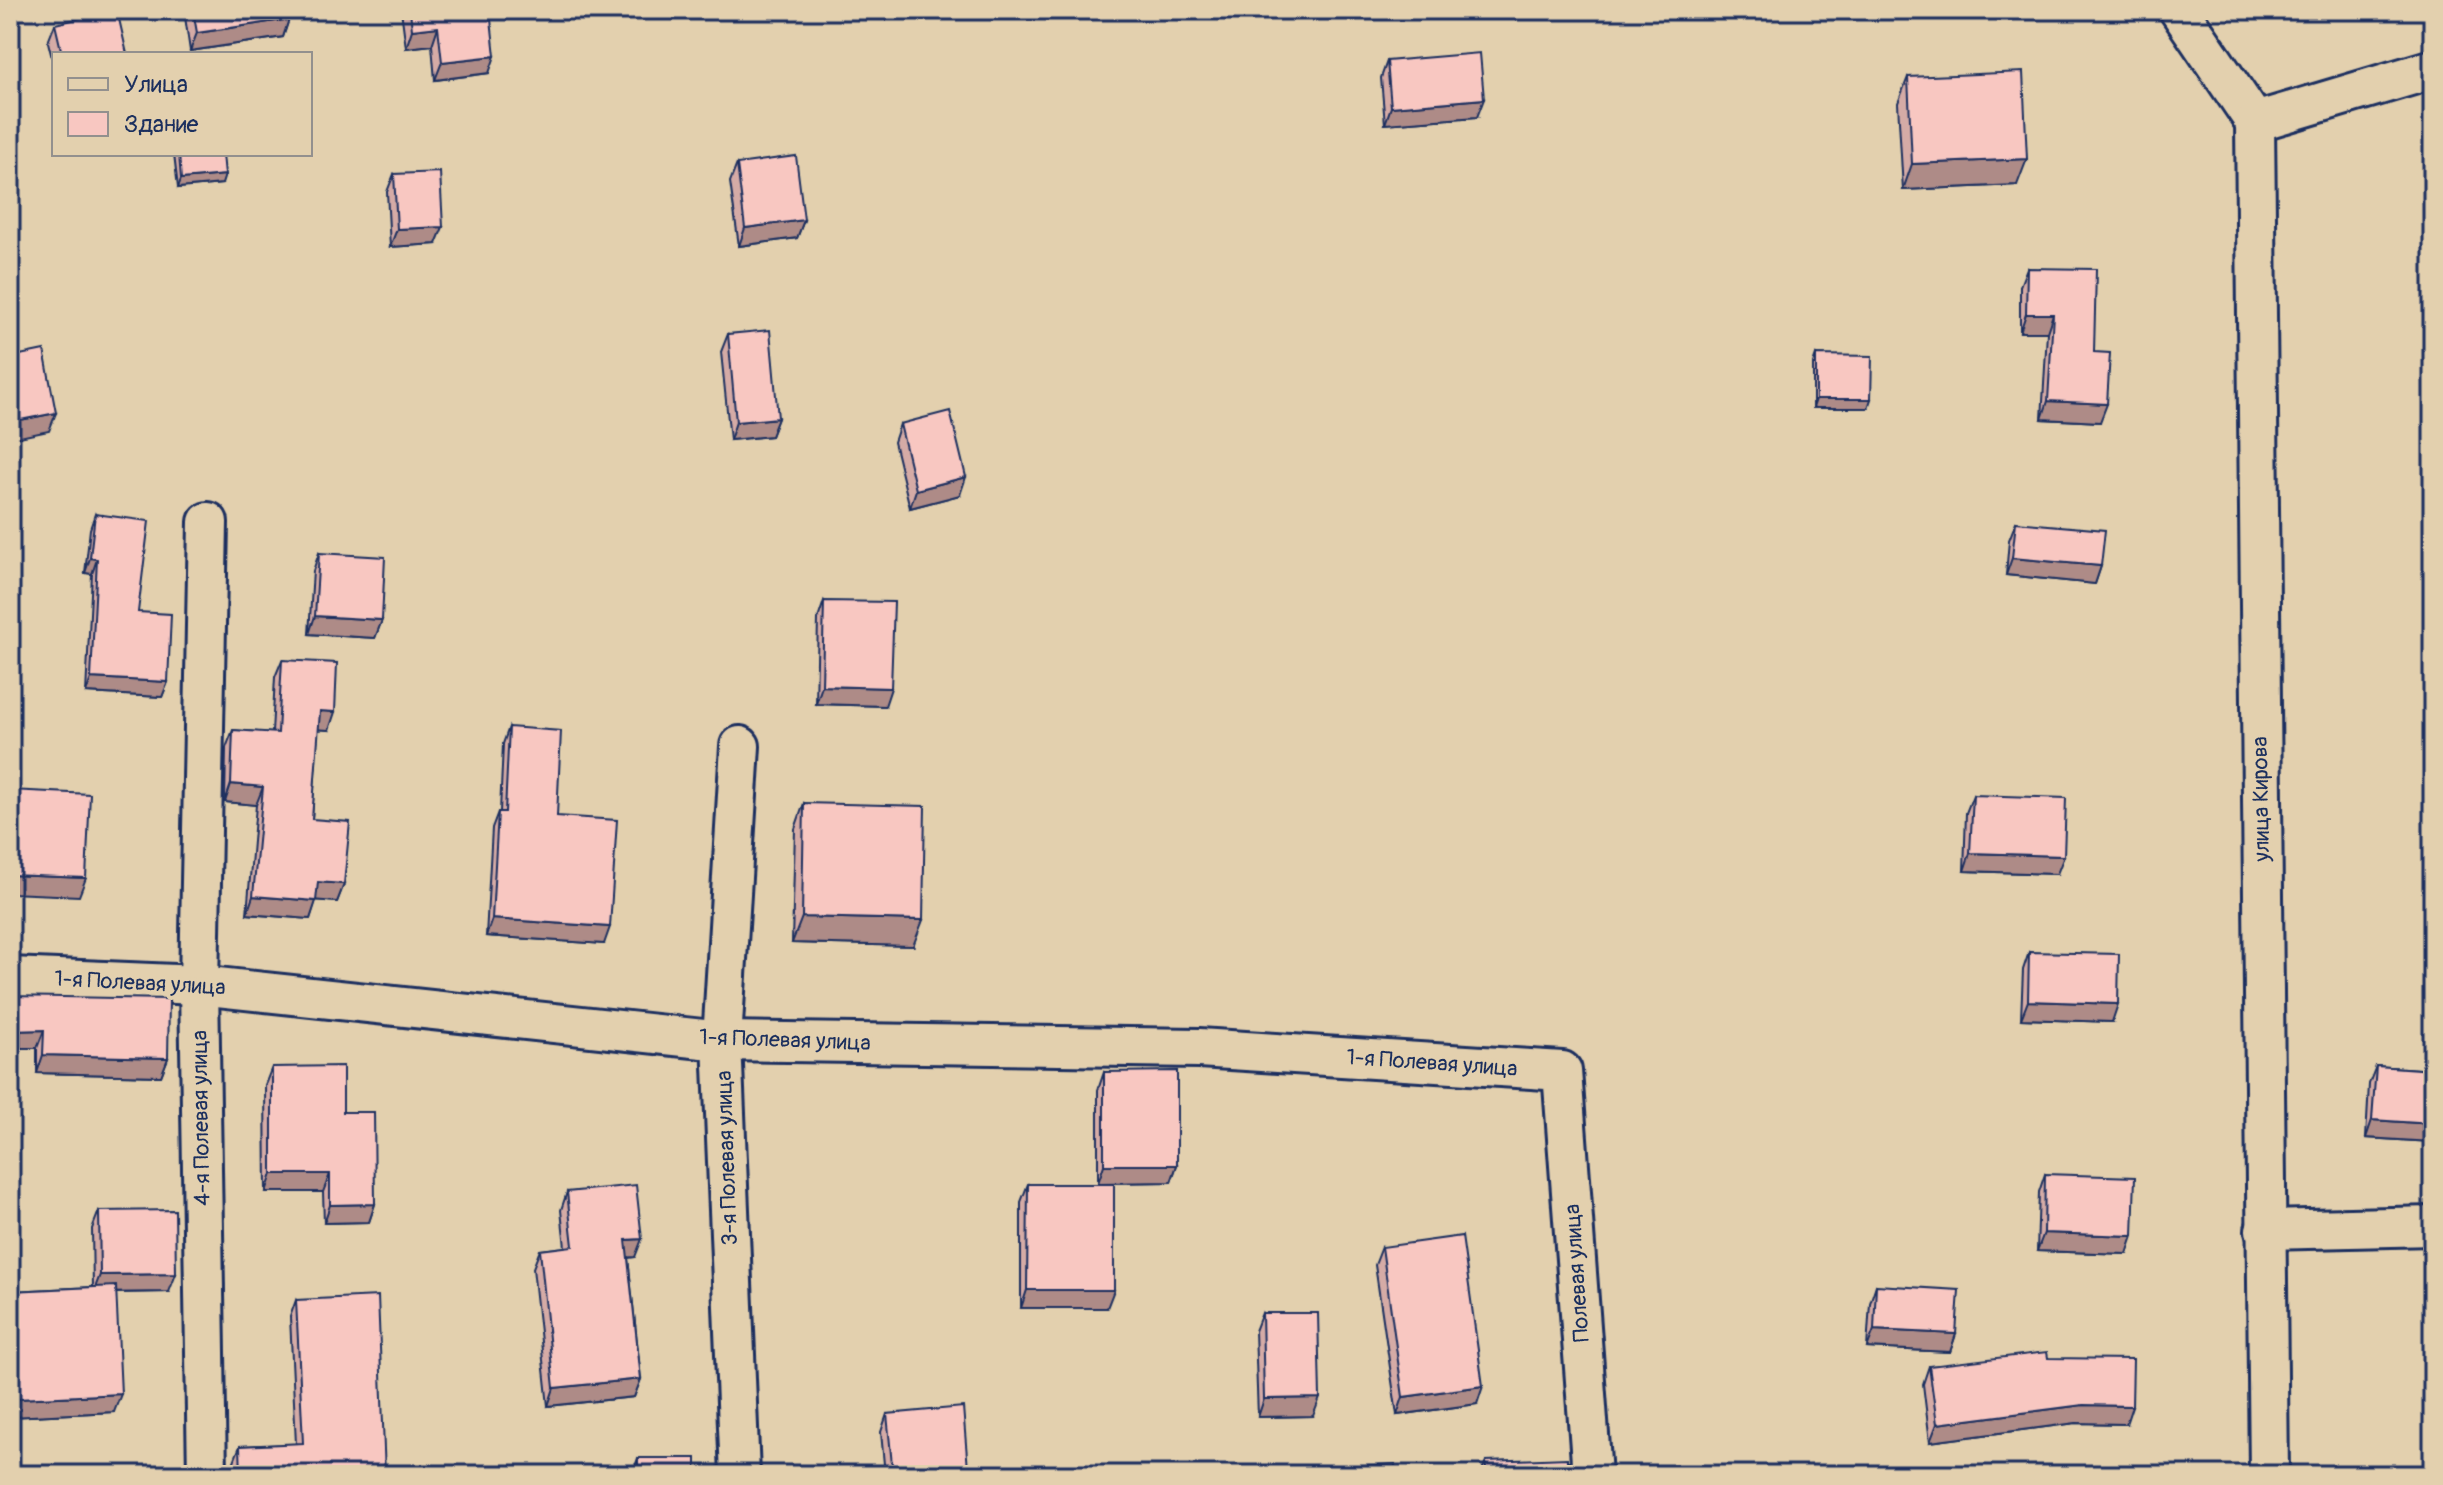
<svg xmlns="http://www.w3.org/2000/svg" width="2443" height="1485" font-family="Pangolin,sans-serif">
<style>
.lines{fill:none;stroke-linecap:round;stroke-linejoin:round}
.street-casing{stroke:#1b2f5e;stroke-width:44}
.street{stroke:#e3d0ae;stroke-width:38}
.wall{fill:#d5aba6;stroke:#1b2f5e;stroke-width:2}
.shaded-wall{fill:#ae8b87;stroke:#1b2f5e;stroke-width:2}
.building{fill:#f8c7c1;stroke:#1b2f5e;stroke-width:2}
.labels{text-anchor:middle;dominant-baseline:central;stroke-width:8;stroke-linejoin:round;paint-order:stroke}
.street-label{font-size:22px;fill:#1b2f5e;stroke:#e3d0ae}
</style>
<rect width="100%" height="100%" fill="#e3d0ae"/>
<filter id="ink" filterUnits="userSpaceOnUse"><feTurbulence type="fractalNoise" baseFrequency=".0125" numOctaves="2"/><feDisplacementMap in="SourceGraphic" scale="16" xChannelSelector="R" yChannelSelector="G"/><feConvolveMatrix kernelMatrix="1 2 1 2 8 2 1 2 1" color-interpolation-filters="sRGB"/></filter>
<g filter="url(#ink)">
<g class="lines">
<g class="street-casing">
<g id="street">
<path d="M2179,10L2255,122"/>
<path d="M2255,122L2269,1475"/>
<path d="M2255,122L2433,69"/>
<path d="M10,977L199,985L722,1041L1199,1048L1562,1071L1592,1475"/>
<path d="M2265,1230L2433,1226"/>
<path d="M207,1475L199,985L208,522"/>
<path d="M740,1475L722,1041L740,746"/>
</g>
</g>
<use href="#street" class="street"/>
</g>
<g class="wall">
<path d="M184,10H288L289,19L283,37L190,51Z"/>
<path d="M401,10H490L489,73L435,80L432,45L406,48Z"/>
<path d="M55,24L127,54H54V66L48,42Z"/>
<path d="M1387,61L1477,117L1385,124L1381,78Z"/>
<path d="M1908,77L2017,185L1903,190L1898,103Z"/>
<path d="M174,154H223L222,184L178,188Z"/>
<path d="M737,164L804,220L797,238L739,246L730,182Z"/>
<path d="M394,174L436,244L390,247L387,192Z"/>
<path d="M2027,268L2094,352L2100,422L2042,419L2047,332H2020V286Z"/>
<path d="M728,334L778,418L771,436L730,440L721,352Z"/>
<path d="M1816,355L1868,408H1813V364Z"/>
<path d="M900,424L960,495L910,508L894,442Z"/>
<path d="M95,514L168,682L162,697L86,693L92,574L85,573L90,529Z"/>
<path d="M2016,522L2101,566L2095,584L2006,575L2009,540Z"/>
<path d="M319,553L382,620L375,638L309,634L313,571Z"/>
<path d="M824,601L885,706L816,704L818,619Z"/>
<path d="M282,660L329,730L318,729L312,819L344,884L337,902L316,900L310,919L247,914L256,805L225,802L226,748L233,730L272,733L275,677Z"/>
<path d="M509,727L557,816L604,944L486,936L492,828L498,812H500L503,744Z"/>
<path d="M1973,795L2057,874L1964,871L1966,813Z"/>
<path d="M804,803L913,946L792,943L795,829Z"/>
<path d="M2029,952L2112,1022L2021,1019L2023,970Z"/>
<path d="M10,996L168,1058L161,1076L37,1073V1048H10Z"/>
<path d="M2376,1066L2433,1070V1139L2432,1142L2366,1138L2369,1084Z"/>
<path d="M272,1067L343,1112L375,1204L369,1222L324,1223L323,1192H266L265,1085Z"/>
<path d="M1104,1072L1177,1165L1171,1182L1098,1183V1090Z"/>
<path d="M2045,1174L2127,1254L2037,1251L2039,1192Z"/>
<path d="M1028,1184L1107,1308H1021V1202Z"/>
<path d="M567,1192L635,1257L628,1258L641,1379L634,1397L548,1406L533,1268L540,1250L565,1247L561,1210Z"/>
<path d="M99,1211L169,1292L116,1293L114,1412L10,1417V1295L11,1291L93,1287L92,1229Z"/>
<path d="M1382,1247L1477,1404L1397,1415L1375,1265Z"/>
<path d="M1876,1285L1956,1334L1950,1352L1867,1348L1870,1303Z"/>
<path d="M296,1300L385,1475H234L233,1464L240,1446L296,1444L290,1317Z"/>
<path d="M1262,1313L1313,1416L1258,1417L1255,1331Z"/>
<path d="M2048,1358L2126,1424L2076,1423L1930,1442L1923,1384L1929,1366Z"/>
<path d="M887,1414L966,1475H885L881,1432Z"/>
<path d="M638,1458L696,1475H632Z"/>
<path d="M1486,1461L1567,1475H1480Z"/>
</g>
<g class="shaded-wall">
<path d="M289,19L283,37L190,51L197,33Z"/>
<path d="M438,27L432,45L406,48L412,30Z"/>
<path d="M495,56L489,73L435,80L442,62Z"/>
<path d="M1484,99L1477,117L1385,124L1391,107Z"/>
<path d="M2027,159L2017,185L1903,190L1912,164Z"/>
<path d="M225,175L222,184L178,188L181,179Z"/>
<path d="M804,220L797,238L739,246L745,228Z"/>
<path d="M443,227L436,244L390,247L397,229Z"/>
<path d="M2026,314H2053L2047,332H2020Z"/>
<path d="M1816,399H1871L1868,408H1813Z"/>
<path d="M2048,401L2107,404L2100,422L2042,419Z"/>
<path d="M56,413L49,431L10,439V422Z"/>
<path d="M778,418L771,436L730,440L736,422Z"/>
<path d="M966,477L960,495L910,508L916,490Z"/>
<path d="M90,558L97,559L92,574L85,573Z"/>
<path d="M2012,558L2101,566L2095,584L2006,575Z"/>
<path d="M315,616L382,620L375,638L309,634Z"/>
<path d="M91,678L168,682L162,697L86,693Z"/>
<path d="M822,686L891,688L885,706L816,704Z"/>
<path d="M320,711L335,712L329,730L313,729Z"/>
<path d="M231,784L263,787L256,805L225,802Z"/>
<path d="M1970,853L2064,856L2057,874L1964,871Z"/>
<path d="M10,875L86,878L79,896L10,893Z"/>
<path d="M318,882L344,884L337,902L311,900Z"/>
<path d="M253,896L316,901L310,919L247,914Z"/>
<path d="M802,917L923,920L913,946L792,943Z"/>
<path d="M492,919L610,927L604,944L486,936Z"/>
<path d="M2028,1001L2118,1004L2112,1022L2021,1019Z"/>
<path d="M44,1030L37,1048H10V1031Z"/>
<path d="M43,1055L168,1058L161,1076L37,1073Z"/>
<path d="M2372,1120L2433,1124V1139L2432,1142L2366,1138Z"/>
<path d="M1104,1165H1177L1171,1182L1098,1183Z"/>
<path d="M272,1174H330L323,1192H266Z"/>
<path d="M375,1204L369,1222L324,1223L330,1205Z"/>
<path d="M2044,1233L2133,1236L2127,1254L2037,1251Z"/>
<path d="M642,1239L635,1257L620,1258L626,1240Z"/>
<path d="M176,1274L169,1292L93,1293L100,1275Z"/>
<path d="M1027,1290H1114L1107,1308H1021Z"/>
<path d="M1874,1330L1956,1334L1950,1352L1867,1348Z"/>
<path d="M641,1379L634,1397L548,1406L554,1388Z"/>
<path d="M1483,1386L1477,1404L1397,1415L1403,1397Z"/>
<path d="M121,1394L114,1412L10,1417L17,1399Z"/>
<path d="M1320,1398L1313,1416L1258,1417L1264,1399Z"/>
<path d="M2083,1405L2132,1406L2126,1424L2076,1423L1930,1442L1937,1424Z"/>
<path d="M968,1469L966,1475H900Z"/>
</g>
<g class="building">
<path d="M117,10L127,54H62L55,24Z"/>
<path d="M193,10H288L289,19L197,33Z"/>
<path d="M410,10H490L495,56L442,62L438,27L412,30Z"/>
<path d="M1480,53L1484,99L1391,107L1387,61Z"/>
<path d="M2023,72L2027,159L1912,164L1908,77Z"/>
<path d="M179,154H223L225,175L181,179Z"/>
<path d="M796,156L804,220L745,228L737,164Z"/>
<path d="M440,172L443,227L397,229L394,174Z"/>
<path d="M2027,268L2096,269L2094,352L2110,353L2107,404L2048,401L2053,314H2026Z"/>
<path d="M770,330L778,418L736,422L728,334Z"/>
<path d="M44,350L56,413L10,422V357Z"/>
<path d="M1816,355L1872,356L1871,399H1816Z"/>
<path d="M950,411L966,477L916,490L900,424Z"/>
<path d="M95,514L149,521L138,612L171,614L168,682L91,678L97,559L90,558Z"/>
<path d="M2016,522L2105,530L2101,566L2012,558Z"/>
<path d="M319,553L385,557L382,620L315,616Z"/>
<path d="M824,601L894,602L891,688L822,686Z"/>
<path d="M282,660L337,663L335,712L320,711L312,819L350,822L344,884L318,882L316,901L253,896L263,787L231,784L233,730L278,733Z"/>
<path d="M509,727L561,731L557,816L617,820L610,927L492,919L498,812H505Z"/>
<path d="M10,790L90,794L86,878L10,875Z"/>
<path d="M1973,795L2066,798L2064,856L1970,853Z"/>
<path d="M804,803L925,806L923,920L802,917Z"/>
<path d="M2029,952L2119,954L2118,1004L2028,1001Z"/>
<path d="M10,996L169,999L168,1058L43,1055L44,1030L10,1031Z"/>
<path d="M343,1066V1112H374L375,1204L330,1205V1174H272V1067Z"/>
<path d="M2376,1066L2433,1070V1124L2372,1120Z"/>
<path d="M1177,1071V1165H1104V1072Z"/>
<path d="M2045,1174L2135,1177L2133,1236L2044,1233Z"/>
<path d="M1028,1184H1114V1290H1027Z"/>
<path d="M636,1185L642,1239L626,1240L641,1379L554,1388L540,1250L573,1246L567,1192Z"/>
<path d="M175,1210L176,1274L100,1275L99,1211Z"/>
<path d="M1462,1236L1483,1386L1403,1397L1382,1247Z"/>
<path d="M1876,1285L1959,1290L1956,1334L1874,1330Z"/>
<path d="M116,1286L121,1394L17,1399L11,1291Z"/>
<path d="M378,1296L385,1475H241L240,1446L303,1443L296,1300Z"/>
<path d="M1262,1313H1318L1320,1398L1264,1399Z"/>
<path d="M2047,1352L2048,1358L2133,1359L2132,1406L2083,1405L1937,1424L1929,1366Z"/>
<path d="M963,1407L968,1469L893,1475L887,1414Z"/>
<rect x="638" y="1458" width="58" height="17"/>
<path d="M1567,1458V1475H1486V1461Z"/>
<path d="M1395,1464V1475H1318V1468Z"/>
<path d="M115,1474L116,1475H80Z"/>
</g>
</g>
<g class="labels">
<g class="street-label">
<text transform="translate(2261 799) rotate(-91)">улица Кирова</text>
<text transform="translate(140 983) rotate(3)">1-я Полевая улица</text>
<text transform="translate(785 1040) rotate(2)">1-я Полевая улица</text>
<text transform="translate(1432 1063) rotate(4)">1-я Полевая улица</text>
<text transform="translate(201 1118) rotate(-91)">4-я Полевая улица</text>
<text transform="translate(727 1158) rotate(-92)">3-я Полевая улица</text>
<text transform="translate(1577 1273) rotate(-94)">Полевая улица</text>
</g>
</g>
<rect width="2443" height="1485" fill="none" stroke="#e3d0ae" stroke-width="40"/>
<rect x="20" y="20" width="2403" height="1445" fill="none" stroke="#1b2f5e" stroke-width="3" filter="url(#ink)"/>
<rect x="52" y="52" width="260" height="104" fill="#e3d0ae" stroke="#93908e" stroke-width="2"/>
<rect x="68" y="78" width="40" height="12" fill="#e3d0ae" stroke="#93908e" stroke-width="2"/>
<text x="124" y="92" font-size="24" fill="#1b2f5e">Улица</text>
<rect x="68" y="112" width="40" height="24" fill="#f8c7c1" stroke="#93908e" stroke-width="2"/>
<text x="124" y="132" font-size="24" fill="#1b2f5e">Здание</text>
</svg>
